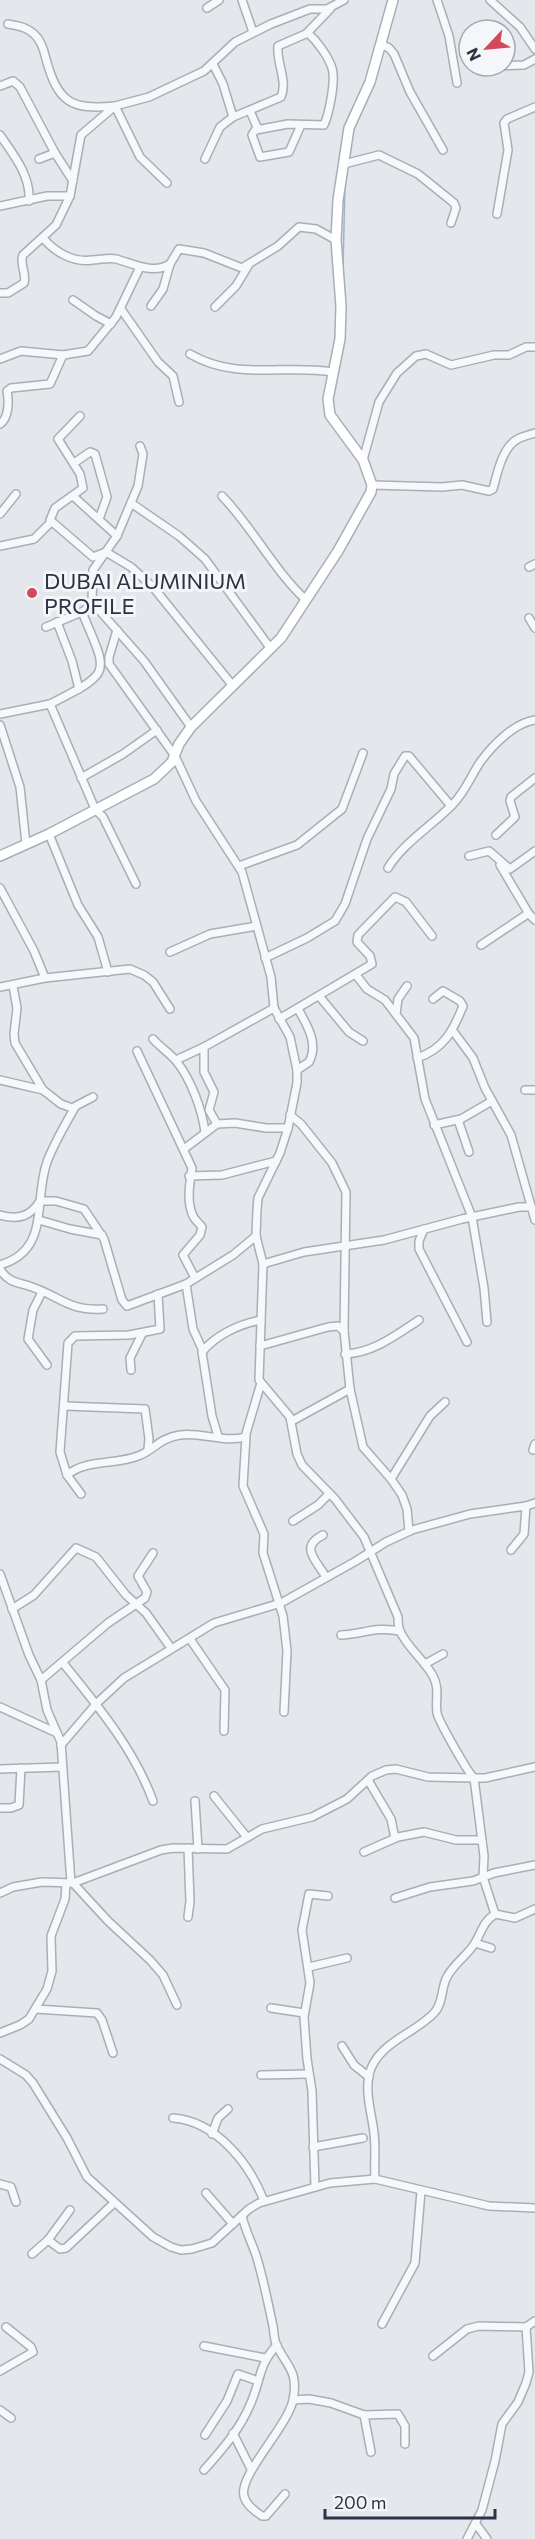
<svg xmlns="http://www.w3.org/2000/svg" width="535" height="2539" font-family="Commissioner,sans-serif">
<style>
.lines{fill:none;stroke-linecap:round;stroke-linejoin:round}
.stream{stroke:#9fb4cc;stroke-width:1.5}
.street-casing{stroke:#a9aeb7;stroke-width:10}
.secondary-casing{stroke:#a9aeb7;stroke-width:12}
.street{stroke:#f7f8fa;stroke-width:7}
.secondary{stroke:#fff;stroke-width:9}
.poi-dot{fill:#d1495b;stroke:#f4f6f9;stroke-width:2}
.labels{text-anchor:middle;dominant-baseline:central;stroke-width:6;stroke-linejoin:round;paint-order:stroke}
.poi-label{font-size:22px;fill:#2b3445;stroke:#f4f6f9;text-anchor:start}
</style>
<rect width="100%" height="100%" fill="#e4e7ec"/>
<g class="lines">
<path class="stream" d="M343,268L345,185"/>
<g class="street-casing">
<g id="street">
<path d="M242,0L253,32"/>
<path d="M437,0L449,36L457,83"/>
<path d="M490,0L520,27L535,49"/>
<path d="M207,8L219,0"/>
<path d="M8,24C18,26 27,27 34,34C41,40 44,50 46,59C58,103 71,110 115,106L140,157L167,183"/>
<path d="M307,33L330,9"/>
<path d="M381,44L389,48L394,54L410,92L443,150"/>
<path d="M213,64L223,84L233,117L281,97C288,81 276,62 278,46L308,33C317,41 328,56 332,68C336,80 329,114 324,125L288,124L256,130"/>
<path d="M498,66L524,65L535,59"/>
<path d="M0,86L13,81L20,87L55,153"/>
<path d="M250,111L257,127L252,135L260,157L289,152L301,125"/>
<path d="M0,135C13,154 31,176 29,201"/>
<path d="M39,159L55,153L73,181"/>
<path d="M205,159L220,127L233,117"/>
<path d="M344,164L379,155L418,174L454,203L456,208L451,223"/>
<path d="M0,206L47,196H70L81,135L115,106L149,97L204,71L235,42L271,24L310,9H327L344,0"/>
<path d="M497,214L508,150L504,123L507,119L535,107"/>
<path d="M43,238C55,252 73,263 92,260C100,260 108,257 116,259C132,263 153,275 170,264"/>
<path d="M0,293H8L24,283C27,273 19,264 23,255L56,225L70,196"/>
<path d="M73,300L96,316L111,324"/>
<path d="M151,306L163,289L170,264L179,249L204,253L242,268L278,246L299,227L316,229L336,240"/>
<path d="M215,307L236,286L248,266"/>
<path d="M121,309L158,362L173,376L179,402"/>
<path d="M190,354C236,381 284,364 333,372"/>
<path d="M0,359L21,351L63,355L88,351L116,317L140,267"/>
<path d="M80,416L58,439L80,474L83,488L55,508L50,520L93,557L106,552L131,567L153,587L233,686"/>
<path d="M0,424C9,418 9,401 7,391L11,388L50,384L63,355"/>
<path d="M140,446L143,454L138,486L117,536L93,570L92,602L144,661L191,727"/>
<path d="M363,460L379,402L397,373L416,356L426,354L451,365L494,355H509L526,347H535"/>
<path d="M74,463L90,452L95,454L107,497L99,519"/>
<path d="M372,485L442,487L462,485L489,491L493,489C497,474 502,449 516,440C522,436 529,435 535,433"/>
<path d="M73,496L117,536"/>
<path d="M222,496C253,528 273,569 305,599"/>
<path d="M131,503L179,536L205,559L271,649"/>
<path d="M0,514L16,494"/>
<path d="M0,546L34,539L51,522"/>
<path d="M529,567L535,564"/>
<path d="M529,618L535,628"/>
<path d="M57,622L72,661L79,689"/>
<path d="M46,627L82,612L93,604"/>
<path d="M117,630L109,657V664L175,756L196,801L242,872L271,977L274,1008L290,1037L297,1070V1083L288,1128L280,1153L258,1198L257,1210L256,1236L263,1264L259,1380L290,1417L297,1454L302,1465L335,1499L364,1537L398,1617C398,1621 398,1627 400,1631C406,1646 425,1661 433,1676C440,1689 435,1700 437,1713C438,1720 468,1773 474,1778H485L535,1767"/>
<path d="M50,704C114,671 108,675 82,612"/>
<path d="M0,714L50,704L95,809L103,817L136,884"/>
<path d="M0,725L20,787L26,844"/>
<path d="M81,778L123,754L157,730"/>
<path d="M49,834L78,905L98,937L108,972"/>
<path d="M496,835L515,817L510,801L511,797L535,778"/>
<path d="M469,856L489,851L510,869L535,851"/>
<path d="M500,865L529,914"/>
<path d="M239,866L297,845L342,809L363,753"/>
<path d="M388,868C403,843 433,825 453,804C466,791 471,775 481,761C493,745 514,723 535,720"/>
<path d="M0,888L34,951L45,978"/>
<path d="M481,945L526,915L529,914L535,920"/>
<path d="M170,952L210,934L257,926"/>
<path d="M265,958L307,938L335,921L345,904L367,839L391,789L394,774L405,756H409L451,806"/>
<path d="M356,975L367,989L385,1000L414,1038L425,1099L472,1217L484,1288L487,1322"/>
<path d="M13,986L17,1008L14,1034L15,1043L43,1090L61,1104L72,1108L93,1097"/>
<path d="M0,987L45,978L130,969L144,975L153,982L170,1009"/>
<path d="M319,996L349,1032L363,1041"/>
<path d="M396,1014L398,999L407,986"/>
<path d="M279,1019L372,964L370,956L357,942L358,935L395,897L406,902L432,936"/>
<path d="M453,1031L473,1058L485,1088L511,1135L535,1220"/>
<path d="M153,1039C161,1048 171,1054 177,1062C191,1080 202,1109 205,1132"/>
<path d="M204,1047V1072L214,1092L209,1110L217,1124"/>
<path d="M137,1051L192,1168C190,1182 186,1201 193,1216C195,1220 199,1223 202,1227L200,1235L183,1255L195,1278"/>
<path d="M417,1058C444,1049 453,1031 463,1006L460,1001L443,991L433,999"/>
<path d="M176,1060L204,1047L274,1008"/>
<path d="M297,1070L309,1062C319,1044 307,1025 298,1009"/>
<path d="M0,1080L43,1090"/>
<path d="M525,1090H535"/>
<path d="M290,1115L301,1124L332,1163L346,1192L344,1331L350,1389L363,1447L391,1479L402,1495L407,1509L409,1531"/>
<path d="M458,1120L469,1152"/>
<path d="M434,1125L461,1119L492,1101"/>
<path d="M184,1149L217,1124L235,1123L266,1128H288"/>
<path d="M189,1176L222,1175L276,1161"/>
<path d="M0,1215C18,1220 30,1217 40,1201H56L84,1209L104,1239L122,1300L127,1306L186,1284L233,1255L256,1236"/>
<path d="M39,1220L70,1229L102,1235"/>
<path d="M424,1229L419,1241V1249L467,1342"/>
<path d="M263,1264L304,1252L384,1240L462,1219L519,1207H531"/>
<path d="M0,1265C51,1250 33,1201 47,1162C54,1143 65,1125 75,1107"/>
<path d="M0,1269C8,1283 18,1282 32,1287C61,1297 68,1311 103,1309"/>
<path d="M186,1284L193,1329L203,1351"/>
<path d="M42,1292L33,1310L28,1339L47,1365"/>
<path d="M260,1346L328,1327L338,1326L344,1331"/>
<path d="M345,1354C373,1353 396,1335 419,1320"/>
<path d="M131,1370L130,1358L142,1334"/>
<path d="M65,1406L145,1409L149,1439L148,1449"/>
<path d="M292,1421L350,1389"/>
<path d="M218,1436L212,1416L202,1352C216,1335 239,1324 261,1320"/>
<path d="M246,1436L243,1486L264,1534L263,1553L283,1616L287,1651L284,1712"/>
<path d="M533,1450L535,1444"/>
<path d="M67,1475C86,1459 116,1465 138,1456C153,1451 159,1438 180,1435C201,1432 224,1443 245,1437L261,1383"/>
<path d="M391,1479L430,1416L445,1402"/>
<path d="M81,1494L67,1475L60,1452L68,1343L75,1336L129,1335L160,1329L158,1294"/>
<path d="M293,1521L318,1505L329,1494"/>
<path d="M323,1535C299,1547 316,1560 326,1577"/>
<path d="M511,1550L524,1534L526,1506"/>
<path d="M0,1574L29,1655L41,1680L47,1710L61,1742L71,1883"/>
<path d="M12,1609L34,1595L76,1548L96,1557L126,1595L146,1613L171,1648"/>
<path d="M341,1635C363,1634 376,1626 400,1631"/>
<path d="M190,1639L225,1690L224,1731"/>
<path d="M63,1663C97,1705 134,1749 153,1801"/>
<path d="M425,1664L443,1654"/>
<path d="M41,1680L108,1623L145,1598L147,1592L138,1576L153,1553"/>
<path d="M0,1707L57,1733"/>
<path d="M61,1745L97,1703L124,1678L214,1623L281,1603L356,1561L386,1542L412,1530L470,1514L526,1506L535,1503"/>
<path d="M0,1769L62,1767"/>
<path d="M368,1780L391,1819L395,1838"/>
<path d="M214,1796L246,1836"/>
<path d="M195,1801L198,1849"/>
<path d="M0,1808H11L19,1805L21,1768"/>
<path d="M364,1852L398,1837L424,1832L456,1840H482"/>
<path d="M73,1883L108,1921L150,1960L163,1975L177,2005"/>
<path d="M0,1893L13,1887L42,1882L73,1883L161,1850L173,1848L227,1849L262,1829L312,1817L347,1799L372,1776L386,1770L396,1769L428,1777L474,1778L484,1856L483,1877L495,1914"/>
<path d="M395,1898L430,1887L473,1881L494,1873L535,1865"/>
<path d="M188,1917L190,1901L188,1848"/>
<path d="M475,1943L491,1948"/>
<path d="M309,1967L347,1958"/>
<path d="M271,2008L304,2013"/>
<path d="M36,2009L97,2013L102,2020L113,2053"/>
<path d="M0,2033L20,2025L29,2019L47,1989L52,1971L51,1936L65,1899L66,1884"/>
<path d="M342,2046L354,2065L369,2077"/>
<path d="M0,2059L26,2075L33,2083L67,2138L87,2177L153,2237L171,2247L181,2250L192,2249L212,2243L249,2209L259,2203L330,2183L375,2179L489,2206L535,2208"/>
<path d="M261,2075L309,2074"/>
<path d="M173,2118C216,2121 250,2164 264,2201"/>
<path d="M212,2134L218,2118L228,2109"/>
<path d="M313,2147L363,2138"/>
<path d="M375,2179C374,2164 376,2148 374,2133C372,2115 365,2094 369,2075C376,2043 416,2033 434,2013C443,2004 441,1990 446,1979C452,1965 467,1956 475,1943C482,1931 483,1922 495,1914L515,1918L535,1909"/>
<path d="M0,2184L11,2187L16,2202"/>
<path d="M315,2187L312,2091L307,2059L304,2017L310,1983L302,1930L309,1894L328,1896"/>
<path d="M206,2193L233,2224"/>
<path d="M242,2216C245,2229 251,2241 256,2255C263,2277 268,2303 273,2326C274,2332 274,2339 276,2344C286,2366 299,2370 293,2400C288,2426 238,2476 244,2496C246,2505 255,2511 262,2516H266L285,2494"/>
<path d="M48,2240L60,2249L66,2248L114,2203"/>
<path d="M32,2254L48,2240L70,2210"/>
<path d="M382,2324L415,2263L421,2191"/>
<path d="M204,2346L265,2358"/>
<path d="M433,2356L467,2329L479,2326L526,2327"/>
<path d="M0,2371L33,2352L31,2347L6,2327"/>
<path d="M293,2400L309,2399L331,2403L364,2415L398,2414L405,2426V2444"/>
<path d="M0,2410L11,2418"/>
<path d="M364,2415L371,2452"/>
<path d="M233,2433L251,2469"/>
<path d="M205,2435L227,2401L238,2374L258,2381"/>
<path d="M204,2470C222,2450 240,2429 250,2405C261,2381 258,2365 277,2345"/>
<path d="M476,2524L487,2539"/>
<path d="M467,2539L482,2510L495,2461L502,2424L518,2402L526,2383L529,2372L526,2327L535,2321"/>
</g>
</g>
<g class="secondary-casing">
<path id="secondary" d="M0,856L49,834L154,779L172,762L179,744L191,727L281,638L338,551L371,492L372,485L363,460L330,415L328,399L340,339L341,306L336,240L338,200L349,128L370,82L393,0"/>
</g>
<use href="#street" class="street"/>
<use href="#secondary" class="secondary"/>
</g>
<circle class="poi-dot" cx="32" cy="593" r="6"/>
<g class="labels">
<g class="poi-label">
<text x="44" y="580">DUBAI ALUMINIUM<tspan x="44" dy="25">PROFILE</tspan></text>
</g>
</g>
<g transform="translate(487 48) rotate(244)"><circle r="28" fill="#f4f6f9" stroke="#a4a8b1" stroke-width="1.5"/>
<path d="M0-4.5L10 22L0 15L-10 22Z" fill="#d1495b"/>
<text y="-9" font-size="16" font-weight="bold" text-anchor="middle" fill="#2b3445">N</text>
</g>
<path d="M325 2509v9h170v-9" fill="none" stroke="#2b3445" stroke-width="3"/>
<text x="334" y="2509" font-size="18" fill="#2b3445" stroke="#f4f6f9" stroke-width="4.5" paint-order="stroke">200 m</text>
</svg>
